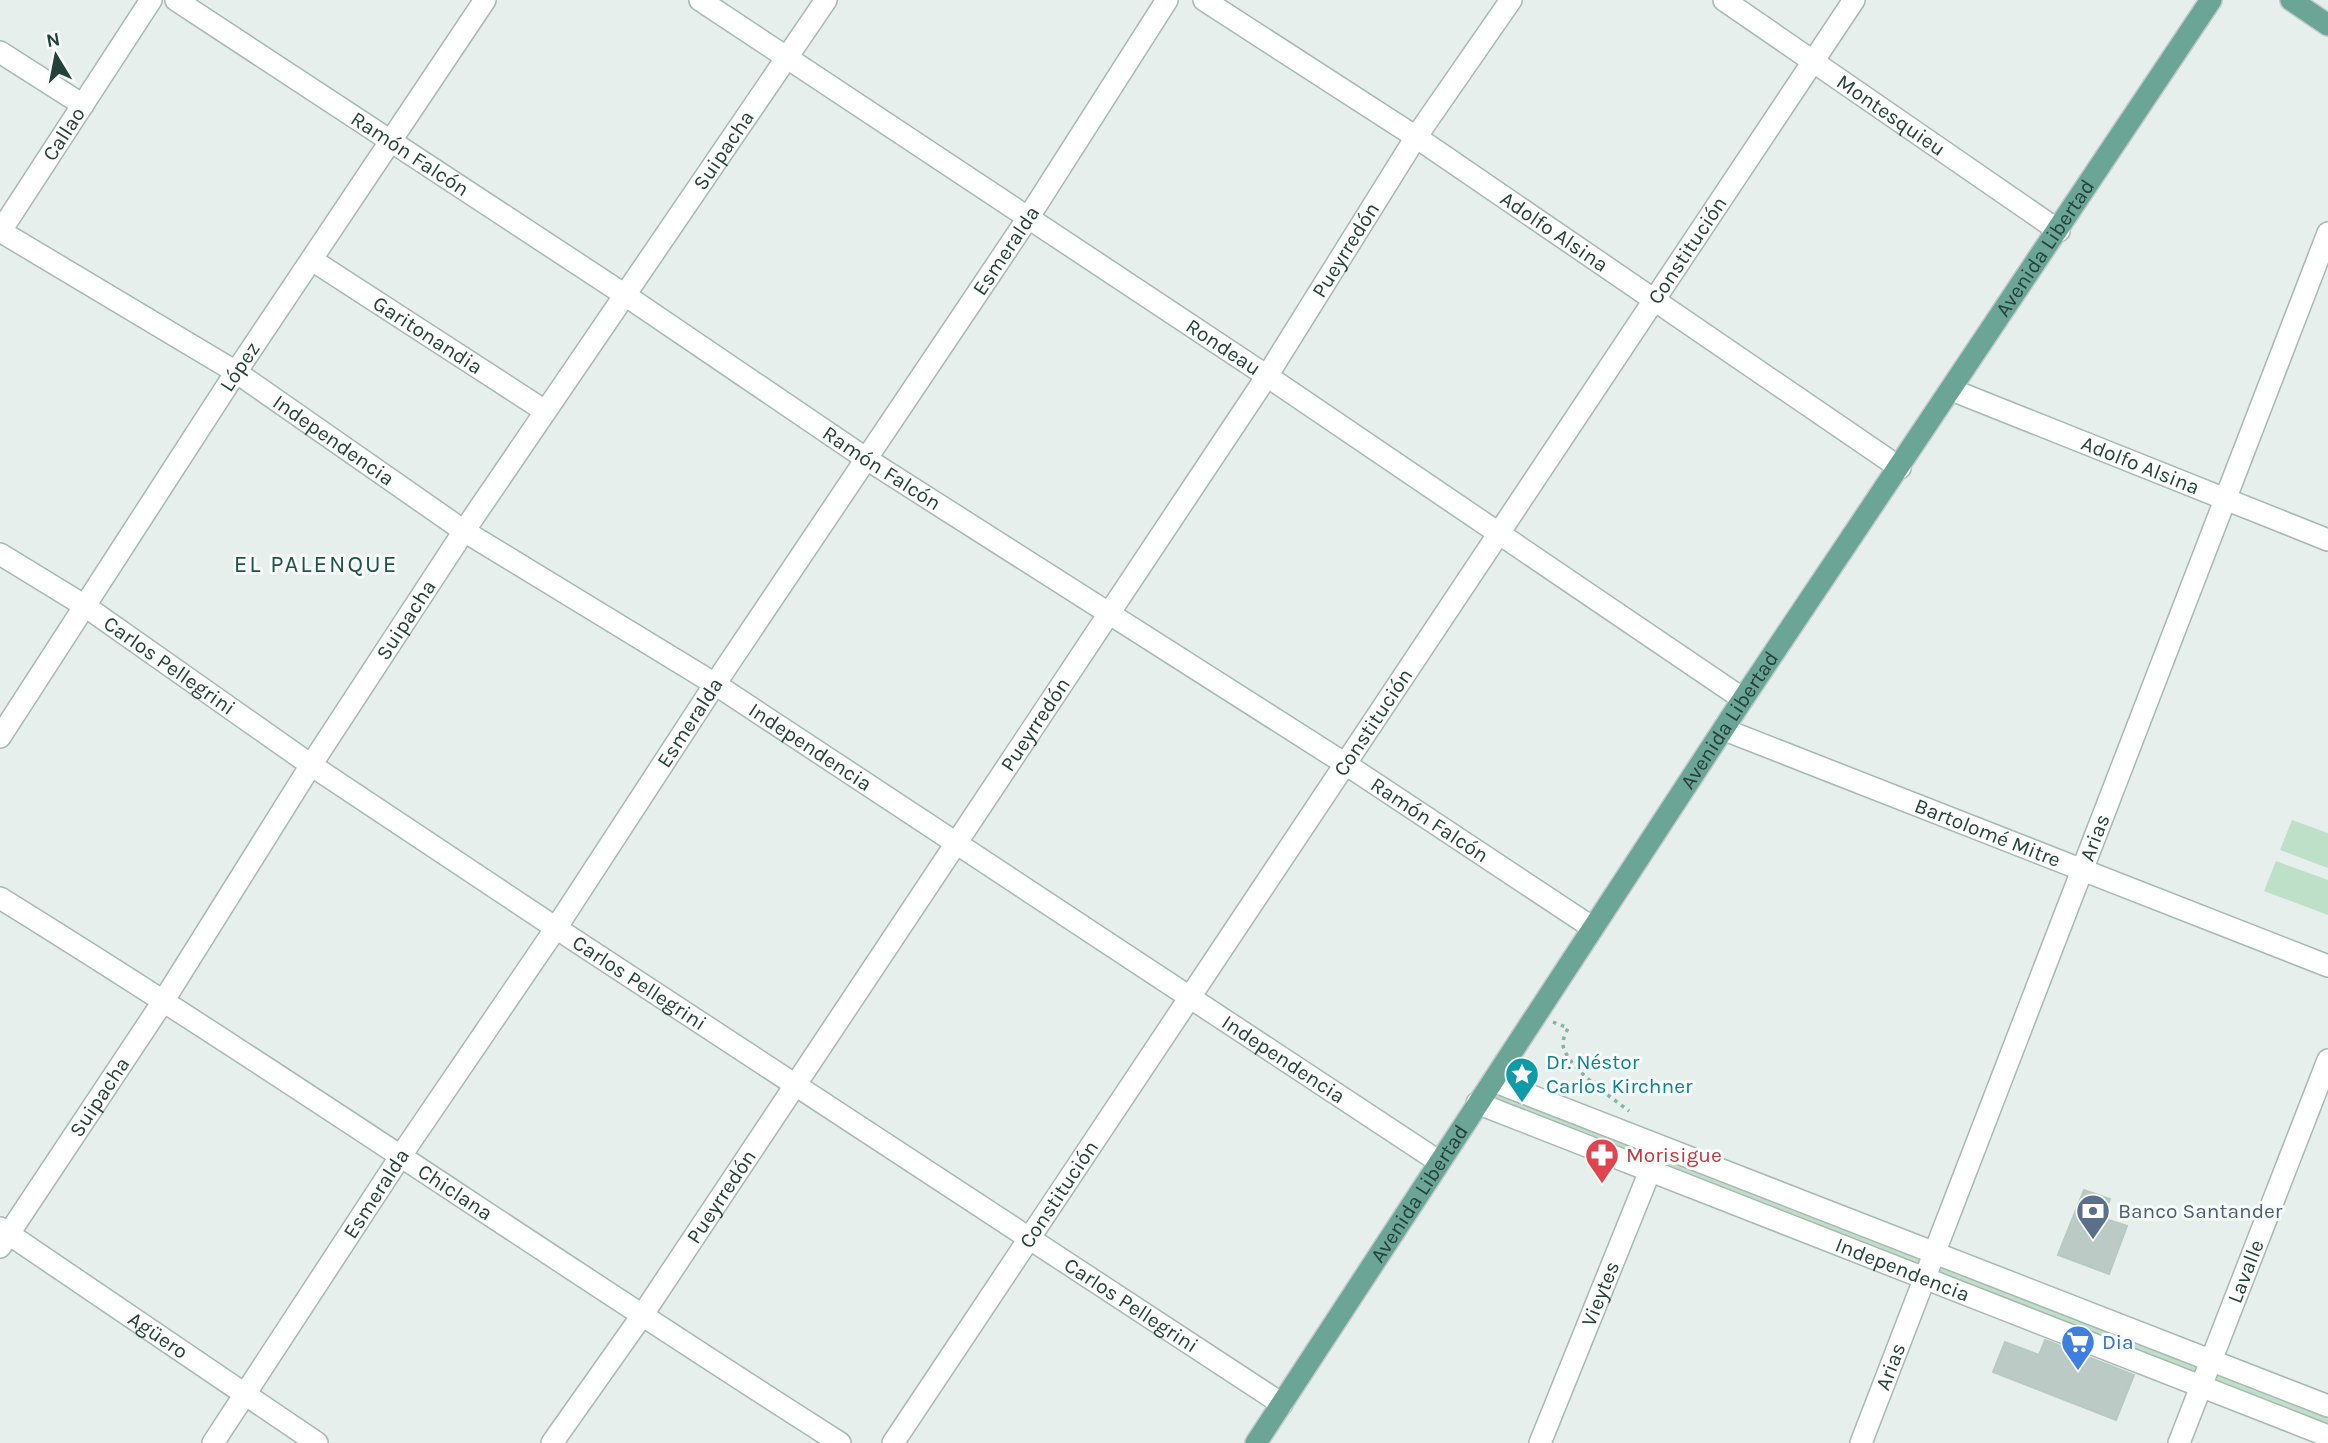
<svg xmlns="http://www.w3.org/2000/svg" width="2328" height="1443" font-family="Karla,sans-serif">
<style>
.green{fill:#bfe0c8}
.building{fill:#bbcac4;stroke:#b8c9c2;stroke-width:2}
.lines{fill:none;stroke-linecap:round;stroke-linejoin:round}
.minor-casing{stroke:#a8b8b2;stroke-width:24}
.major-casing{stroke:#c2cac8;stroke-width:24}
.path{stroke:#86b3a5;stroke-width:3.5;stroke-dasharray:3.5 5;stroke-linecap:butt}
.minor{stroke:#fff;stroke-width:21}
.major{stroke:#6aa596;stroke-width:21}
.labels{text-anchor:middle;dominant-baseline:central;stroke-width:6;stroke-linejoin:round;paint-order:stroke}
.street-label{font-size:21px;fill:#24423a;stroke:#f7fbf9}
.culture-label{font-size:21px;fill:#0d838f;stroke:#f7fbf9;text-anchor:start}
.health-label{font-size:21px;fill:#be3a42;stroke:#f7fbf9;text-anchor:start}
.service-label{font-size:21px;fill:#4e5e75;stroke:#f7fbf9;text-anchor:start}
.shop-label{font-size:21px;fill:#366cbe;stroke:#f7fbf9;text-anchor:start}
.quarter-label{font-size:24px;letter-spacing:2px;fill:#1f5548;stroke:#f7fbf9}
</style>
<rect width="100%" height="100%" fill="#e6efeb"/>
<g class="green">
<path d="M2292,820L2328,833V868L2280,850Z"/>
<path d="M2276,861L2328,880V915L2264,891Z"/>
<path d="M1493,1081L2328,1406V1436L1477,1103Z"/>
</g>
<g class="building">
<path d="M2084,1190L2110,1199L2102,1218L2127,1226L2109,1274L2058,1255Z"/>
<path d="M2045,1340L2134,1375L2116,1420L1993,1372L2005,1342L2039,1355Z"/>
</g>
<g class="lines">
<g class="minor-casing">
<g id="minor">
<path id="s1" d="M176,0L625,295L865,458L1344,763L1593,928"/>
<path id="s2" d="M700,0L1267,376L1743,699"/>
<path id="s3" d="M1204,0L1416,137L1900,468"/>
<path id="s4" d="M1724,0L2059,231"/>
<path d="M0,52L83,105"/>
<path id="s5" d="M0,231L236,372L464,531L715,684L1438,1161"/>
<path id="s6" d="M0,232L151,0"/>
<path id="s7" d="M312,260L545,411"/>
<path id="s8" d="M1952,390L2328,540"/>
<path id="s9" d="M0,554L85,606L311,765L556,928L1282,1404"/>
<path id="s10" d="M1725,730L2328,966"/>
<path id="s11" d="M0,737L236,372L485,0"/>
<path id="s12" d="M0,898C284,1074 558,1264 840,1443"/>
<path d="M1493,1081L2328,1406"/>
<path id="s13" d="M1477,1103L2328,1436"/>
<path id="s14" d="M0,1228L317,1443"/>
<path id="s15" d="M0,1247L164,1000L311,765L464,531L826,0"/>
<path id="s16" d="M213,1443L402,1154L556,928L715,684L1028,218L1167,0"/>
<path id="s17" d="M552,1443L641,1317L1267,376L1416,137L1511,0"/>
<path id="s18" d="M893,1443L1854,0"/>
<path id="s19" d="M1540,1443L1654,1161"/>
<path id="s20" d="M1861,1443L2328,233"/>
<path id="s21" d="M2179,1443L2328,1060"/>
</g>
</g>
<g class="major-casing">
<g id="major">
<path d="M2291,0L2328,25"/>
<path id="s22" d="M1256,1443L1743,699L2211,0"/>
</g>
</g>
<path class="path" d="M1553,1022L1568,1028C1565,1035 1561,1042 1564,1049C1572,1071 1611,1097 1629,1111"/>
<use href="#minor" class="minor"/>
<use href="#major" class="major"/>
</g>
<defs>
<g id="sight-pin" transform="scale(1.75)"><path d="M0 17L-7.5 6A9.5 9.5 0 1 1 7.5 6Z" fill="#0f9aa8" stroke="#f7fbf9"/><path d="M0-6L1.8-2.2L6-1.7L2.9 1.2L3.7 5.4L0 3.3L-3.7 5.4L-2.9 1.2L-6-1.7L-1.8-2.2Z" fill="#fff"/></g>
<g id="pharmacy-pin" transform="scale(1.75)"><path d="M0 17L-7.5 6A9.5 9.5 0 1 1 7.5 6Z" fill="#e0444e" stroke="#f7fbf9"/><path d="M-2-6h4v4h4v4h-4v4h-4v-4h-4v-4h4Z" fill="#fff"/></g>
<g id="bank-pin" transform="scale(1.75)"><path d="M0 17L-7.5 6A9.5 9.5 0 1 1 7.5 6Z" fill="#5c6f8a" stroke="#f7fbf9"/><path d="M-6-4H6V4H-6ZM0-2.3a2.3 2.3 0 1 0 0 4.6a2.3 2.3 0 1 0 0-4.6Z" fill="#fff"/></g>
<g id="supermarket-pin" transform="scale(1.75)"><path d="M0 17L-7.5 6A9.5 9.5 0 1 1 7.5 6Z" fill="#3f7fe0" stroke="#f7fbf9"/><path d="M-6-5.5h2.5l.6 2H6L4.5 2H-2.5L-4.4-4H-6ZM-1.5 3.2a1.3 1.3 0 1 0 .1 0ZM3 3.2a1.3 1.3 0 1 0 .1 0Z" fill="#fff"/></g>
</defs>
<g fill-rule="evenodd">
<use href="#sight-pin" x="1522" y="1074"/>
<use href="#pharmacy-pin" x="1602" y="1155"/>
<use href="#bank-pin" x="2093" y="1211"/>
<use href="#supermarket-pin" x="2078" y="1342"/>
</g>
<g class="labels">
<g class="street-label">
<text stroke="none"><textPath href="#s4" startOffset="203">Montesquieu</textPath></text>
<text stroke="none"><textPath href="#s6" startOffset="117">Callao</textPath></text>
<text stroke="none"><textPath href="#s15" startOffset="1314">Suipacha</textPath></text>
<text stroke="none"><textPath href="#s1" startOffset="280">Ramón Falcón</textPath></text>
<text stroke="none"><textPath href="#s3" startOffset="420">Adolfo Alsina</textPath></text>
<text stroke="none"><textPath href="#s17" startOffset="1433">Pueyrredón</textPath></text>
<text stroke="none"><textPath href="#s22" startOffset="1432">Avenida Libertad</textPath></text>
<text stroke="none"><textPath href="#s18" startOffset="1433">Constitución</textPath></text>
<text stroke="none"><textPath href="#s16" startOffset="1432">Esmeralda</textPath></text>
<text stroke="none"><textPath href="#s7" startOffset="138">Garitonandia</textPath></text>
<text stroke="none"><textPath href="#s2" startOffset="628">Rondeau</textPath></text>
<text stroke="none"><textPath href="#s11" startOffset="441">López</textPath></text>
<text stroke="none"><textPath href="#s5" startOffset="394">Independencia</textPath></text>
<text stroke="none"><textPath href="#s8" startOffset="203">Adolfo Alsina</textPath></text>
<text stroke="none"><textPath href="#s1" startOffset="847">Ramón Falcón</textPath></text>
<text stroke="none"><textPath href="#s15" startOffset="747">Suipacha</textPath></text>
<text stroke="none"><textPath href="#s9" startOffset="203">Carlos Pellegrini</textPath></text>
<text stroke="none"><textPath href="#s22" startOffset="864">Avenida Libertad</textPath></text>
<text stroke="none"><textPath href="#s18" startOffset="866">Constitución</textPath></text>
<text stroke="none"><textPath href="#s16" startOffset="864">Esmeralda</textPath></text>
<text stroke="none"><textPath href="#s17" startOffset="866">Pueyrredón</textPath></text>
<text stroke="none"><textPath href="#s5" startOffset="961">Independencia</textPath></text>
<text stroke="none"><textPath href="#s1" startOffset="1498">Ramón Falcón</textPath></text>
<text stroke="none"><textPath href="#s10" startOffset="282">Bartolomé Mitre</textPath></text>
<text stroke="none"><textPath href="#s20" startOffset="649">Arias</textPath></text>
<text stroke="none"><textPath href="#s9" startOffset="770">Carlos Pellegrini</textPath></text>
<text stroke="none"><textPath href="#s5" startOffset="1528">Independencia</textPath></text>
<text stroke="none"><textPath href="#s15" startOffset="180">Suipacha</textPath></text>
<text stroke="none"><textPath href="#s12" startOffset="542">Chiclana</textPath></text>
<text stroke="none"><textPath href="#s22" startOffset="298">Avenida Libertad</textPath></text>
<text stroke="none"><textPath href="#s16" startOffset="298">Esmeralda</textPath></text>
<text stroke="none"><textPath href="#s18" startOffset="299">Constitución</textPath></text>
<text stroke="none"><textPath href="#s17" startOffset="299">Pueyrredón</textPath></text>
<text stroke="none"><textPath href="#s13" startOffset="457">Independencia</textPath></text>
<text stroke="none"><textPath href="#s21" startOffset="184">Lavalle</textPath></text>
<text stroke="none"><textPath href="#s19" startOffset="161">Vieytes</textPath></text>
<text stroke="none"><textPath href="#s9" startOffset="1358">Carlos Pellegrini</textPath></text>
<text stroke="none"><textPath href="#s14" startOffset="191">Agüero</textPath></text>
<text stroke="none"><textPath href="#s20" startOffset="82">Arias</textPath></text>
</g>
<g class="culture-label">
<text x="1546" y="1062">Dr. Néstor<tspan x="1546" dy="24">Carlos Kirchner</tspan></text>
</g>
<g class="health-label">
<text x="1626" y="1155">Morisigue</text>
</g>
<g class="service-label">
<text x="2118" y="1211">Banco Santander</text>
</g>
<g class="shop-label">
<text x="2102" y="1342">Dia</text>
</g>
<g class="quarter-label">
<text x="316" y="564">EL PALENQUE</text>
</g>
</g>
<g transform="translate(56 56) rotate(350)" stroke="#f7fbf9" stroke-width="5" paint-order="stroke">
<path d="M0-5L12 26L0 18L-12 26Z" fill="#24423a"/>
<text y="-10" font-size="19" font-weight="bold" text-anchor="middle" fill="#24423a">N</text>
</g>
</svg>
